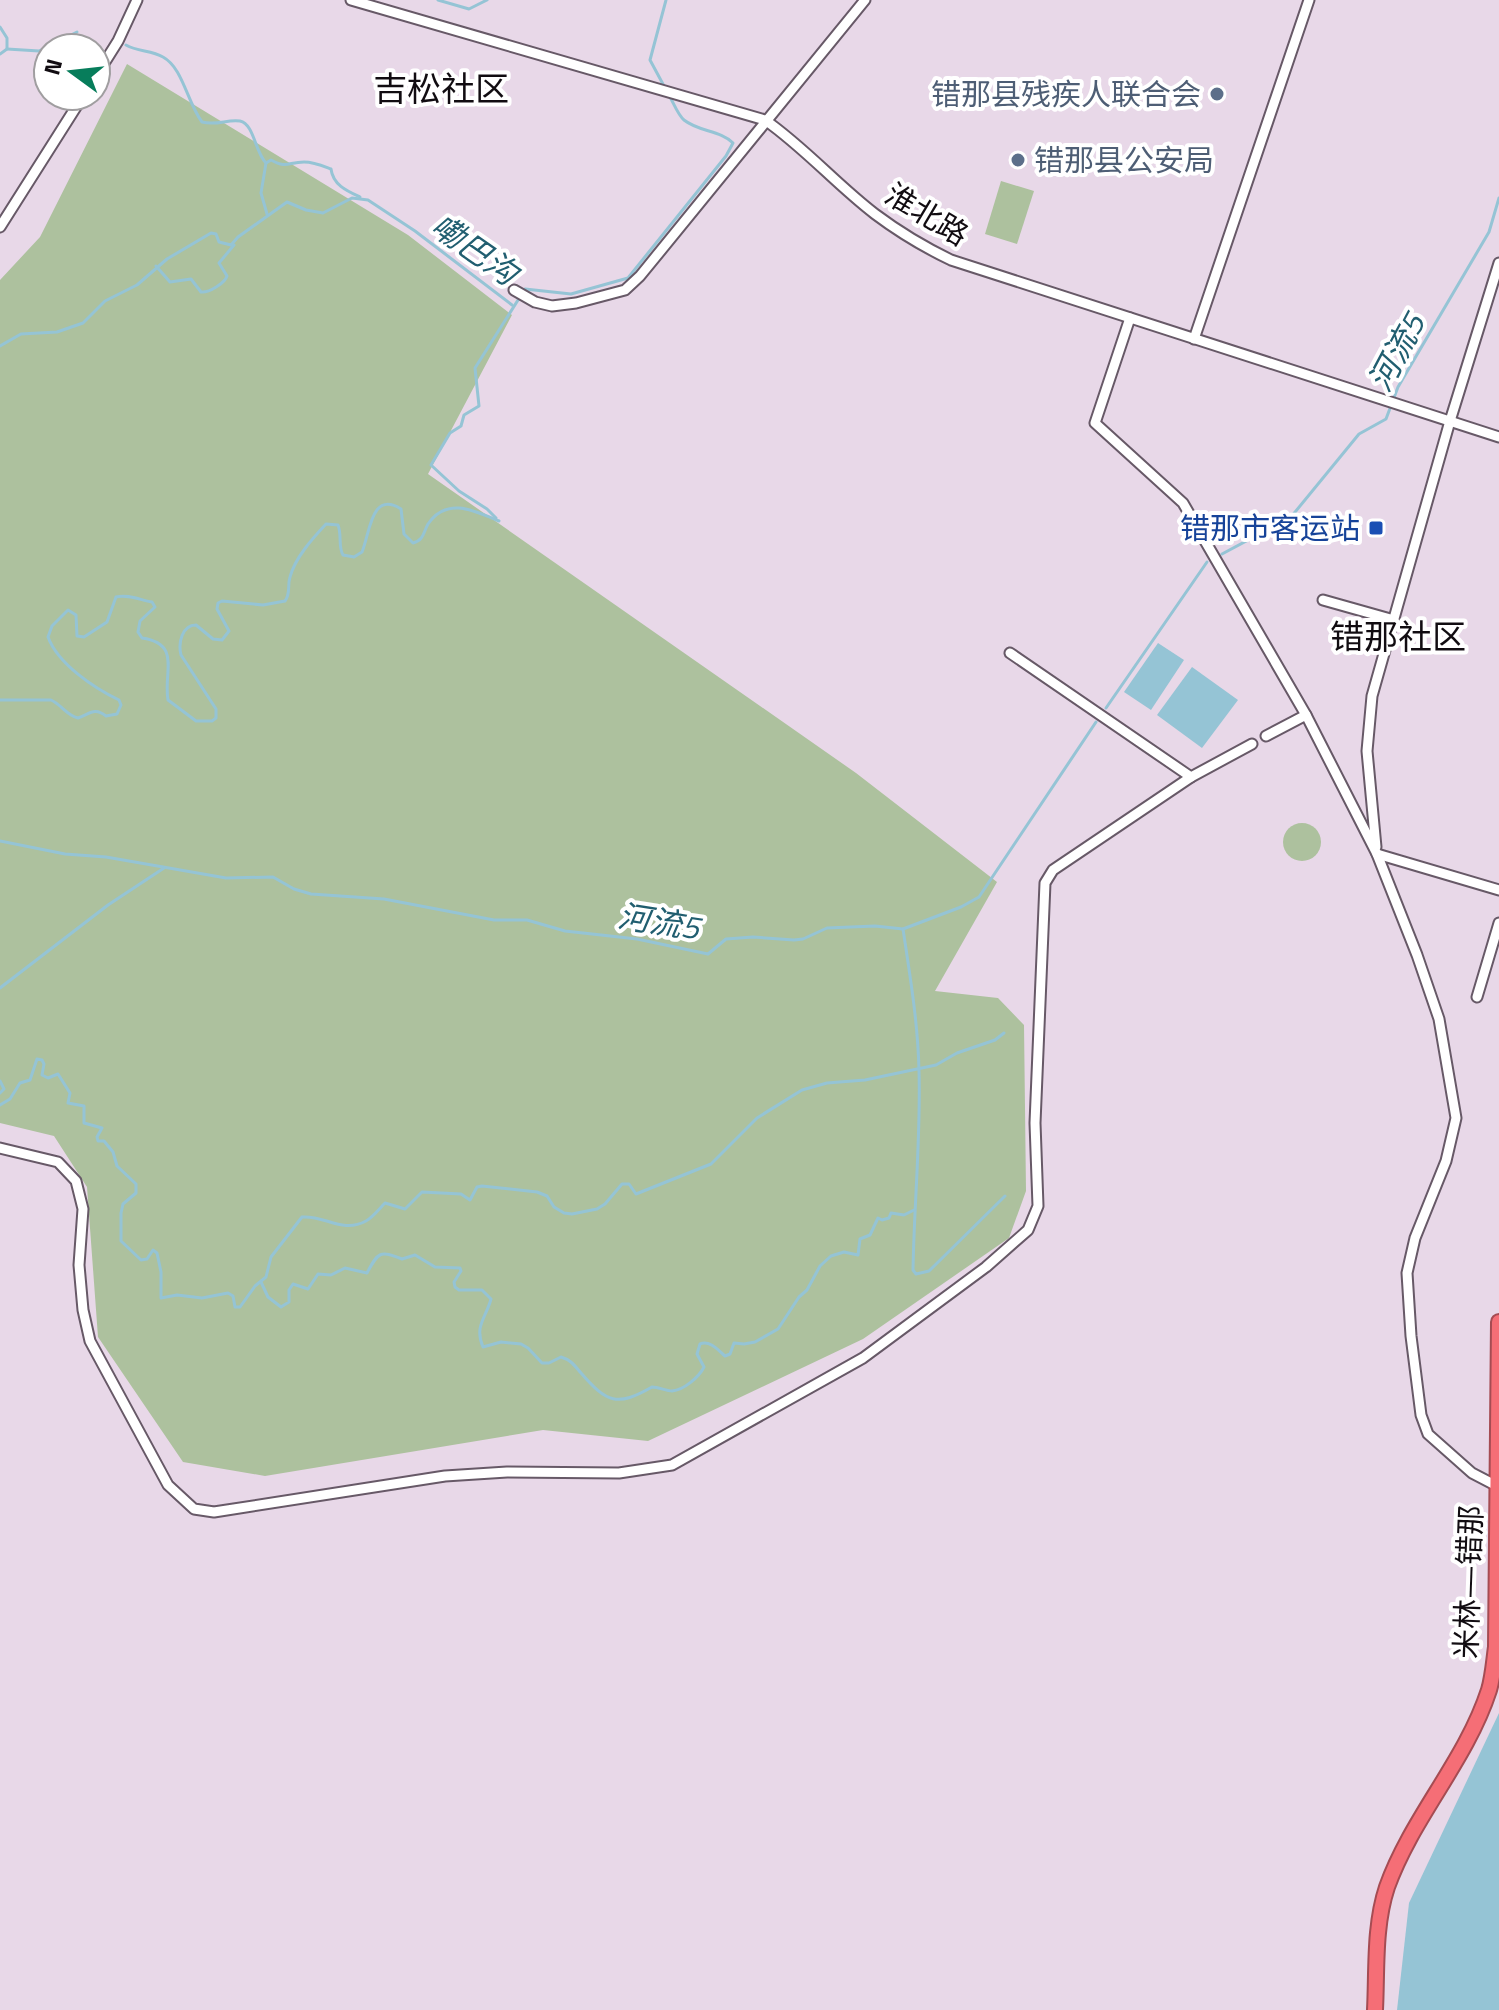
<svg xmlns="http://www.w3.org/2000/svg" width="1499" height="2010" font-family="'Titillium Web','Noto Sans SC',sans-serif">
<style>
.green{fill:#adc19e}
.water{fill:#95c4d5}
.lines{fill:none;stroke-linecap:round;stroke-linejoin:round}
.stream{stroke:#95c4d5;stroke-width:3}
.minor-casing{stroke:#675967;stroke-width:13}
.highway-casing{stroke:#a54c53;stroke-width:18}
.minor{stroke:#fff;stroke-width:9}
.highway{stroke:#f56e76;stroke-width:14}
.service-dot{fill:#5c6f8a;stroke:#fff;stroke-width:3}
.transit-dot{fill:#1a4fb4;stroke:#fff;stroke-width:3}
.labels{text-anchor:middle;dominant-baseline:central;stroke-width:8;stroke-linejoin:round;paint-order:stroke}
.service-label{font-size:30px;fill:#4e5e75;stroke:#fff;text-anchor:end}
.street-label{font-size:30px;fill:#110c11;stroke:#fff}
.transit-label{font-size:30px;fill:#164399;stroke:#fff;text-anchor:end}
.water-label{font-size:32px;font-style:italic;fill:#215e70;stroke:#fff}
.quarter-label{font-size:34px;fill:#110c11;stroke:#fff}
</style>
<rect width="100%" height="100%" fill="#e8d8e8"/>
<g class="green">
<path d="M127,64L408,235L512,315L428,474L856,773L997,882L935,991L998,998L1024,1025L1026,1191L1009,1238L863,1339L648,1441L543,1430L265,1476L183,1462L98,1337L87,1187L54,1136L0,1123V280L40,237Z"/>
<path d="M1001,181L1034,191L1017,244L985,234Z"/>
<circle cx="1302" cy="842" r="19"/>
</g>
<g class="water">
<path d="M1158,643L1184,660L1151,710L1124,692Z"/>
<path d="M1192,667L1238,700L1202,748L1157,715Z"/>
<path d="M1499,1713V2010H1397L1409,1903Z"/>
</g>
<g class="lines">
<g class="stream">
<path d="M438,0L469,9L487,0"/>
<path d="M0,27L7,38V49L0,54"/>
<path d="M126,45C138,52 151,50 163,57C183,68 187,102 202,122C217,126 227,119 240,121C254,124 255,152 266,163L261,193L267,214"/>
<path d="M7,49L39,51L77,32"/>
<path d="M664,86L650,60L666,0"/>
<path d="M266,163L271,160C287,169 288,162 304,162C314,162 323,166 331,169C333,185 347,191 360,197"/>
<path d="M156,266L170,282L191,279L201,292C209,293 225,283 227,276L219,263L234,245"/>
<path d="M0,346L21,334L57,332L83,323L105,301L137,285L167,259L211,233L216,234L219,242L231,245L238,237L287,202L306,210L323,213L352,198L368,200L415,231L512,305"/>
<path d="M496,518L487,509L459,491L431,465L450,433L461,426L464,415L479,406L475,368L525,289L571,294L628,278L726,156L733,143C720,130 699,132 684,120C678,115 674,104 670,97"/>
<path d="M1222,554L1291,517L1359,434L1386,419L1398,387L1489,232L1499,198"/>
<path d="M0,700H51C62,705 66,715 78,718C90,714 94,707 106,716L117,714L121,705L119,700C94,688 58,664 48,637L52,626L68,610L76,615L77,636L84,637L107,622L116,597C128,594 140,600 152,602L155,607L140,621L138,632L142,638C182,644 163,672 168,700L196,721H212L216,718V709L181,655C178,643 182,625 196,625L213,639L222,640L229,631L217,609L218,603L222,601L263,605L285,601C291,593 287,586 290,577C295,558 312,539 326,524L338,525C342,535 338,547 343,555L354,557L362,552C370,533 371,490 401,509L404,534L413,543C424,540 423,533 428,524C447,496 475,511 499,521"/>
<path d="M1106,708L1207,562"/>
<path d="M0,841L65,854L106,857L226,878L273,877L294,889L311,894L384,899L494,920H527L565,931L637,939L708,954L726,939L753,937L794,940L803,939L827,928L875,926L903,929L961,907L979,897L1096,722"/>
<path d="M903,929C910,976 918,1023 919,1071C921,1135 914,1205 913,1270L916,1274L929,1271L1005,1196"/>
<path d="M0,988L108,905L164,868"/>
<path d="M0,1081L4,1089L0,1093"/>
<path d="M0,1105L10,1099L20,1083L30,1080L37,1059L42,1060L44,1064L42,1075L48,1078L58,1074L70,1093L68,1103L84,1106V1123L102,1128L97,1137L98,1141H104L113,1152L117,1166L136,1184V1193L123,1204L121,1213V1241L141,1260L147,1259L153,1250L157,1253L161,1272V1298L177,1295L202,1298L228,1293L233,1296L235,1307H240L255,1286L266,1277L271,1257L302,1217C325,1215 342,1234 366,1221C373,1217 379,1209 385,1203L405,1209L422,1192L461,1194L470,1200L477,1187L482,1186L537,1192L547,1196L554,1207L564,1213L572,1214L597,1209L605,1204L622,1184H629L636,1194L711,1164L757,1118L802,1090L827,1083L865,1080L936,1065L957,1053L995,1040L1004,1033"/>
<path d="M261,1282L268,1297L281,1307L289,1302V1290L293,1284L308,1289L318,1274L331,1275L345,1268L367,1273C378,1252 380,1250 402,1259L415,1255L435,1267L460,1268L461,1271L454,1282L455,1287L459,1290H482L491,1299C486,1318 474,1326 483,1347L501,1342L521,1344L528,1348L542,1363H549L561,1357C571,1360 574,1365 581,1373C607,1403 617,1407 652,1387C659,1387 666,1391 672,1391C684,1390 699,1377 704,1367L697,1354L700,1344C710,1340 718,1350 725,1356L730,1354L734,1343L744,1344L755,1342L778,1329L799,1297L807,1290L820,1266L831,1256L844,1252L858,1255L860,1239L870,1235L878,1218L882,1220L889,1218L891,1213L904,1215L914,1210"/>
</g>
<g class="minor-casing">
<g id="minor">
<path d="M351,0L765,120C805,148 837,185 875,214C899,232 924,247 951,260L1499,437"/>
<path d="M96,76L118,41L137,0"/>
<path d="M0,227L83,96"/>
<path d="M514,290L535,302L552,306L576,303L625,290L640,276L865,0"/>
<path d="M1130,318L1095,423L1183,503L1306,715L1377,854L1417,955L1439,1019L1456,1118L1446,1161L1415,1238L1407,1273L1411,1336L1421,1415L1428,1434L1472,1473L1497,1486"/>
<path d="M1194,339L1309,0"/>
<path d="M1323,600L1394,620"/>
<path d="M1010,653L1191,777L1252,744"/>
<path d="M1266,736L1306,715"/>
<path d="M1376,847L1367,751L1372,696L1450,421L1499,263"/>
<path d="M1377,854L1499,890"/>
<path d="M1477,997L1499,923"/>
<path d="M0,1148L58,1162L76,1181L83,1209L79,1265L83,1310L90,1341L168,1485L194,1509L214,1512L445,1476L507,1472L619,1473L672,1465L863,1358L986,1267L1028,1230L1038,1206L1035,1123L1045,883L1053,870L1191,777"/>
</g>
</g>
<g class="highway-casing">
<path id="highway" d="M1375,2010C1377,1970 1374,1926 1387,1887C1412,1817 1466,1761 1489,1690C1493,1677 1494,1661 1496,1647L1499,1322"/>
</g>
<use href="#minor" class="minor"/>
<use href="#highway" class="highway"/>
</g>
<g class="service-dot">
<circle cx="1217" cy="94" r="8"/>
<circle cx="1018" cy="160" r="8"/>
</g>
<rect class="transit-dot" x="1368" y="520" width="16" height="16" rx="4"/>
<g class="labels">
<g class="service-label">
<text x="1201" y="94">错那县残疾人联合会</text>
<text x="1034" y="160" text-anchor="start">错那县公安局</text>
</g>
<g class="street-label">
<text transform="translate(927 214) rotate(31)">淮北路</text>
<text transform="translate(1468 1582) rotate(-88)">米林—错那</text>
</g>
<g class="transit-label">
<text x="1360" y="528">错那市客运站</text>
</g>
<g class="water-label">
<text transform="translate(475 249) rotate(35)">嘞巴沟</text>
<text transform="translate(1396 352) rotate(-62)">河流5</text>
<text transform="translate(659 921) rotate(9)">河流5</text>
</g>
<g class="quarter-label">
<text x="441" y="88">吉松社区</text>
<text x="1398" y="636">错那社区</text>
</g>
</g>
<g transform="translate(72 72) rotate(285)"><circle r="38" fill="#ffffff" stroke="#a09ea0" stroke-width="2"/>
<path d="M0-6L14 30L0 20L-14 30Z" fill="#077d5b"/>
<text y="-12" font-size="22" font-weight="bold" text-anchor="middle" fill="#110c11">N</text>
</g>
</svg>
